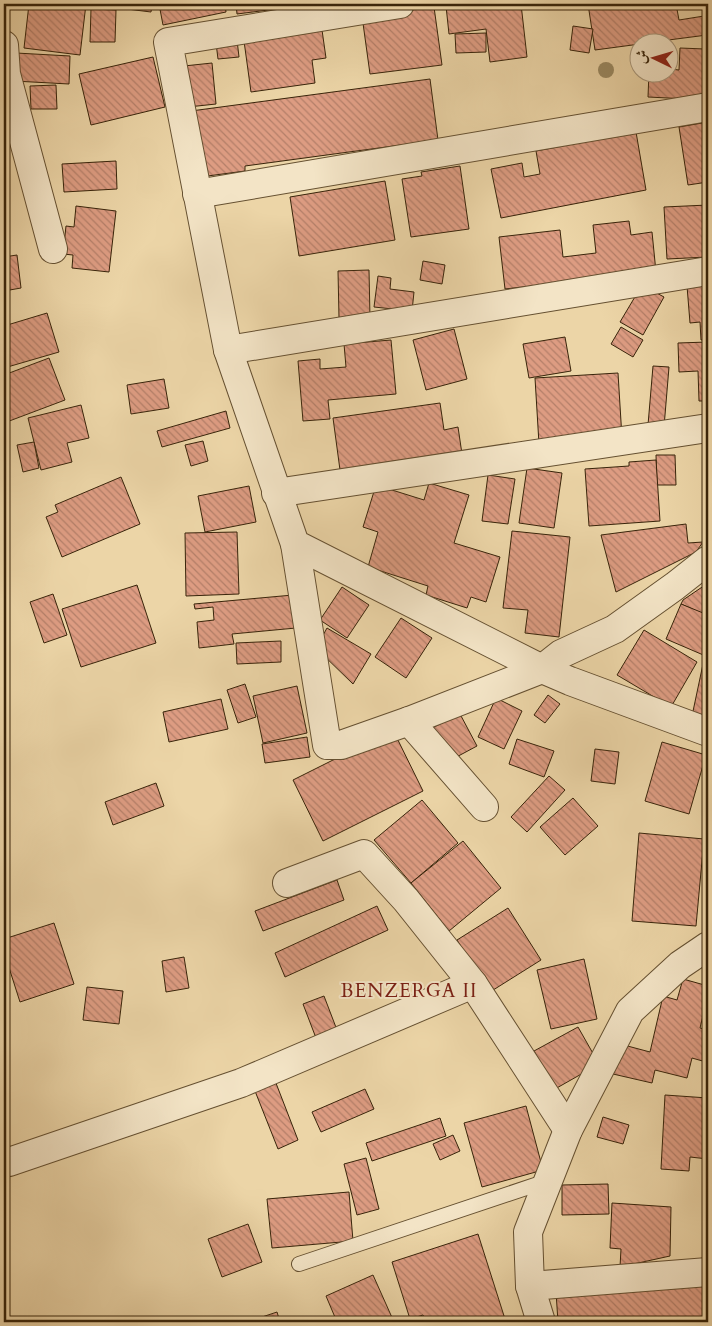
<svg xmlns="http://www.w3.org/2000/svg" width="712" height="1326" font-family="Cardo,Amiri,serif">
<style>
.building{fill:url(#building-back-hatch);stroke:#38240a}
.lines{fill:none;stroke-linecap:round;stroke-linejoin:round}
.lane-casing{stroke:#655031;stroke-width:16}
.street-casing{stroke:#655031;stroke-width:30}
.lane{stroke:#f3e4c6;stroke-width:14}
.street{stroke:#f3e4c6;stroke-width:28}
.tree{fill:#9a8962}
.labels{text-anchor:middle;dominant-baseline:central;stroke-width:4;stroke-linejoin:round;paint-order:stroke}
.neighbourhood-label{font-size:19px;letter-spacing:1px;fill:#7a1f14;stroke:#f3e4c6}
</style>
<defs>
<pattern id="building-back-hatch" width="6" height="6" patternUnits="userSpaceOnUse" patternTransform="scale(1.25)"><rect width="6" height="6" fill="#dd9c82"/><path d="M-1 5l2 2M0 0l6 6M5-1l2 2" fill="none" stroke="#b47f69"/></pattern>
</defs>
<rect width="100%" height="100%" fill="#ecd5a7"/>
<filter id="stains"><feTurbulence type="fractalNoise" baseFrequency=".004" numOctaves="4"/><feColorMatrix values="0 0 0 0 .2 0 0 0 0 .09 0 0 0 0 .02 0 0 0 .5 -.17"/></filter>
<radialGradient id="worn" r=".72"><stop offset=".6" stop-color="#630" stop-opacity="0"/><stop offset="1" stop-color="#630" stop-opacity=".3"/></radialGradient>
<g class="building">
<path d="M29,4H86L80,55L24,48Z"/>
<path d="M103,4H152L151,12L103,6Z"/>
<path d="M159,4H225L226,12L163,25Z"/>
<path d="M236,4H284V8L237,14Z"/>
<path d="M465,4H521L527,57L490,62L486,29L449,34L446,6Z"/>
<path d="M588,4H646L647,7L676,4L679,20L704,16L707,35L653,42H640V44L595,50Z"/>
<path d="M434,7L442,65L370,74L362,16Z"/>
<path d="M91,9L116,10L115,42H90Z"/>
<path d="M573,26L593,29L589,53L570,50Z"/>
<path d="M322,30L326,58L312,60L315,83L251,92L244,41Z"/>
<path d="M486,33V52L456,53L455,34Z"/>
<path d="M237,40L239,57L218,59L216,43Z"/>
<path d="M680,48L705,49V70H708V100L648,97L649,72H670V69L679,70Z"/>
<path d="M16,53L70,56L69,84L14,81Z"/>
<path d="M153,57L165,107L91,125L79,74Z"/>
<path d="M212,63L216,104L188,107L184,66Z"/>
<path d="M430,79L438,140L245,166V171L200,177L191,111Z"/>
<path d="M56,85L57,109H31L30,86Z"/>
<path d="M708,122V182L688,185L679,127Z"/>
<path d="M636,132L646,190L501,218L491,169L522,163L524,177L540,174L536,151Z"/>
<path d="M116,161L117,189L64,192L62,164Z"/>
<path d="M460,166L469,229L411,237L402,179L422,176L421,172Z"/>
<path d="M385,181L395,240L299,256L290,197Z"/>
<path d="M708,205V257L667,259L664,207Z"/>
<path d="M76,206L116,211L109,272L72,268L73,255L63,254L66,226L74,227Z"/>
<path d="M629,221L631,235L652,232L656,272L505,289L499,237L560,230L563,257L596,253L593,225Z"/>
<path d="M17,255L21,288L4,291V257Z"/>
<path d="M423,261L445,265L442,284L420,280Z"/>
<path d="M369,270L370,318H339L338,271Z"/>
<path d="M378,276L391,278L390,289L414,292L412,311L374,307Z"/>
<path d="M708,284V339L701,340L700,322L690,323L687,286Z"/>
<path d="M642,285L664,297L643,335L620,322Z"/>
<path d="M47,313L59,352L4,368V326Z"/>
<path d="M621,327L643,340L633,357L611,344Z"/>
<path d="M454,329L467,379L426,390L413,340Z"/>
<path d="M565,337L571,371L529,378L523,344Z"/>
<path d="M391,340L396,394L328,400L330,419L303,421L298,361L320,359V369L346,367L344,344Z"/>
<path d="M708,342V401H699L698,371L679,372L678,343Z"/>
<path d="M49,358L65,400L4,423V375Z"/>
<path d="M653,366L669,367L664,427L648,425Z"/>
<path d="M618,373L622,438L539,444L535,378Z"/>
<path d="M164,379L169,408L131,414L127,385Z"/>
<path d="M440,403L444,430L458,427L462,454L340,470L333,418Z"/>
<path d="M81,405L89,438L67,443L72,462L41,470L28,418Z"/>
<path d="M226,411L230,428L162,447L157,431Z"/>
<path d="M203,441L208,461L191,466L185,445Z"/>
<path d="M34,442L39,468L23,472L17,445Z"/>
<path d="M656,455H675L676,485H657Z"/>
<path d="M656,460L660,521L589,526L585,469L629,466V462Z"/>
<path d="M527,468L562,473L554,528L519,523Z"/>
<path d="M488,475L515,479L508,524L482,521Z"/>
<path d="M121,477L140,524L62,557L46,517L58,512L55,505Z"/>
<path d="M429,483L469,495L454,543L500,557L486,602L471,597L467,608L426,595L428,586L368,567L378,532L363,527L376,485L424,500Z"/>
<path d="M249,486L256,522L205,532L198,496Z"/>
<path d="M686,524L688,543L703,542L696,552L616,592L601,535Z"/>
<path d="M512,531L570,537L559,637L525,633L528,610L503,608Z"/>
<path d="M237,532L239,594L186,596L185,533Z"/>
<path d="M708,583V616L681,604L683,600Z"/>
<path d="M137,585L156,643L81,667L62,609Z"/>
<path d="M342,587L369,605L347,638L320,620Z"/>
<path d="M53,594L67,635L44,643L30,602Z"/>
<path d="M293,595L296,628L232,634L234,644L199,648L197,622L214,620L213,607L195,609L194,604Z"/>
<path d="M681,604L708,615V657L666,639Z"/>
<path d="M401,618L432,638L406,678L375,657Z"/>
<path d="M327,628L371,654L353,684L316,648Z"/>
<path d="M644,630L697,662L671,707L617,675Z"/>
<path d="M281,641V662L237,664L236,643Z"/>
<path d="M703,664L708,665V719L692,716Z"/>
<path d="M245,684L256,717L238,723L227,690Z"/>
<path d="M297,686L307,733L263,743L253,696Z"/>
<path d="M548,695L560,704L545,723L534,715Z"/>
<path d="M496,698L522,711L504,749L478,737Z"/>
<path d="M221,699L228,729L169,742L163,712Z"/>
<path d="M460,714L477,746L449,761L432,728Z"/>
<path d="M393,730L423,791L323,841L293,780Z"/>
<path d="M307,737L310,757L265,763L262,744Z"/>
<path d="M517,739L554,751L544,777L509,764Z"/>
<path d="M662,742L706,755L689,814L645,801Z"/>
<path d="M595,749L619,752L615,784L591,781Z"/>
<path d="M549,776L565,790L527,832L511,817Z"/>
<path d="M156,783L164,806L113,825L105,802Z"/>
<path d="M573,798L598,826L565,855L540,827Z"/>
<path d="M422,800L458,843L411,883L374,840Z"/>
<path d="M639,833L704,839L696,926L632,921Z"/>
<path d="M463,841L501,888L449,931L411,883Z"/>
<path d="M337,880L344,900L263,931L255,911Z"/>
<path d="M377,906L388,930L285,977L275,953Z"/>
<path d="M508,908L541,960L490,992L457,940Z"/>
<path d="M54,923L74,984L20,1002L4,952V939Z"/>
<path d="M184,957L189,988L166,992L162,961Z"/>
<path d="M584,959L597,1019L551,1029L537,970Z"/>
<path d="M683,979L708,986V995L700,1028L708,1030V1054L706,1062L692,1058L687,1078L655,1070L652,1083L613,1074L620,1044L650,1052L663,996L677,1000Z"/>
<path d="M87,987L123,991L119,1024L83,1020Z"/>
<path d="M324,996L337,1030L316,1038L303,1004Z"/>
<path d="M578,1027L599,1064L555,1089L534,1051Z"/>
<path d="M274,1078L298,1140L278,1149L253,1086Z"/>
<path d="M365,1089L374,1109L321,1132L312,1112Z"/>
<path d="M665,1095L708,1098V1159L690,1157L689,1171L661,1169Z"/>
<path d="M526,1106L543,1170L482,1187L464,1123Z"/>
<path d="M603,1117L629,1125L623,1144L597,1137Z"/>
<path d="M440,1118L446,1136L372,1161L366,1143Z"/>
<path d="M453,1135L460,1151L440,1160L433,1144Z"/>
<path d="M366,1158L379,1209L357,1215L344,1164Z"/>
<path d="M608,1184L609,1214L562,1215V1185Z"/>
<path d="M349,1192L353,1241L272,1248L267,1199Z"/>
<path d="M612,1203L671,1207L670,1256L620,1267L621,1249L610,1248Z"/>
<path d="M248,1224L262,1262L222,1277L208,1239Z"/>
<path d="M478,1234L505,1319L496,1322H426L423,1315L410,1319L392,1262Z"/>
<path d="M373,1275L394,1322H337L326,1296Z"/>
<path d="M708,1280V1322H558L556,1292Z"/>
<path d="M277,1312L280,1322H247Z"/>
</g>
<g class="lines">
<g class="lane-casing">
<path id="lane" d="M299,1264L547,1181"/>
</g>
<g class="street-casing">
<g id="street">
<path d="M400,4L168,42L228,350L295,544L542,669L570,681L708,732"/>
<path d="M4,45L6,74L53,249"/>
<path d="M197,194L708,107"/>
<path d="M228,350L708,271"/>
<path d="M276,493L708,428"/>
<path d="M295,544L327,745H341L409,721L542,669L561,654L615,629L675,586L708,560"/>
<path d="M409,721L484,807"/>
<path d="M287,883L364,854L406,900L473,984L568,1130"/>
<path d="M9,1162L241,1083L473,984"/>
<path d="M530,1286L708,1272"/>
<path d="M541,1322L530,1286L528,1232L568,1130L630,1011L680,965L708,946"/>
</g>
</g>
<use href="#lane" class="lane"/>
<use href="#street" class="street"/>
</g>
<circle class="tree" cx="606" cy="70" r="8"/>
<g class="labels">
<g class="neighbourhood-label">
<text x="409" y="991">BENZERGA II</text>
</g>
</g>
<rect width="712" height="1326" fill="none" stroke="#ecd5a7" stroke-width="20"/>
<rect x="5" y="5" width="702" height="1316" fill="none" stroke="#38240a" stroke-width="2.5"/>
<rect x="10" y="10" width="692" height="1306" fill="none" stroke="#38240a"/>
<g transform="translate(654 58) rotate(275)"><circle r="24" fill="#f3e4c6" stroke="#a8977b"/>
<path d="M0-4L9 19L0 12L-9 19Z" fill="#8f2418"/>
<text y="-8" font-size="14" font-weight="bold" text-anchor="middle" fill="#38240a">ش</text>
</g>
<rect width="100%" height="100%" filter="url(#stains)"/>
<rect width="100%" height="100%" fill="url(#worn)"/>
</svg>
